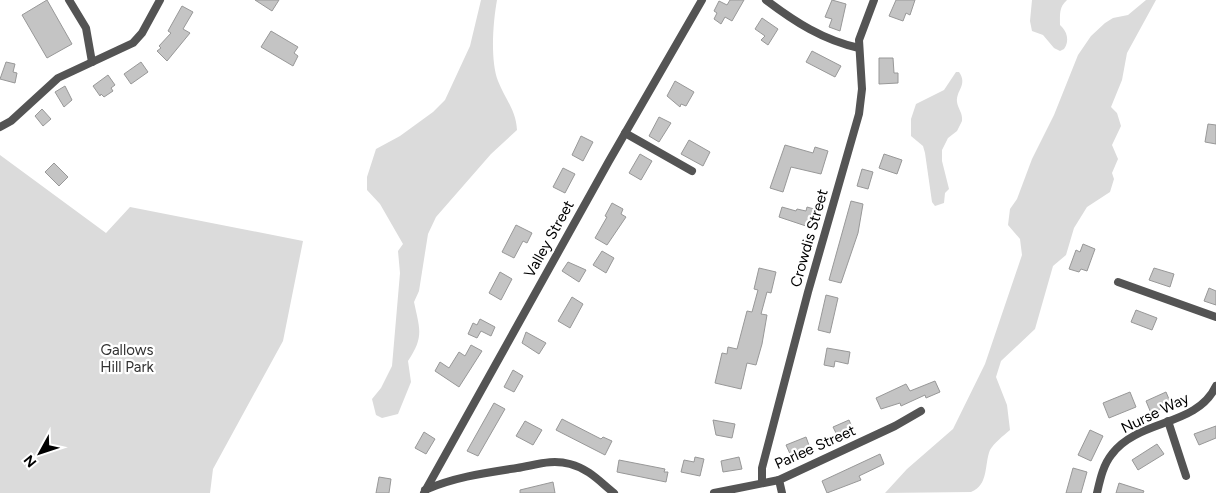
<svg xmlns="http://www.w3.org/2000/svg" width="1216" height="493" font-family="Figtree,sans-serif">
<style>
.green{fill:#dbdbdb}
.building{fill:#c4c4c4;stroke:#989898}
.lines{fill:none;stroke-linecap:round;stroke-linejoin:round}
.street{stroke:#545454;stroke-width:8}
.labels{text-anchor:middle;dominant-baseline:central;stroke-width:4.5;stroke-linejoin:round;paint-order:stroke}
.street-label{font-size:15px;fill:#000;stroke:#fff}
.park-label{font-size:15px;fill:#323232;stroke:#fff}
</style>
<rect width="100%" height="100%" fill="#fff"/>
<g class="green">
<path d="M481,0H497C493,22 490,60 498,81C505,99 516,110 517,130L491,154L436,217L428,234L419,291L414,302C420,330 424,337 408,361L411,382L398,414L382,418L376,415L372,399L381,388L392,366L400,273L398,251L403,244L380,204L367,190V177L376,149L400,136L433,112L445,100L470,46Z"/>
<path d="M1032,0H1067C1059,7 1060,14 1060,25C1067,31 1070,41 1064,49L1060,51L1054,48L1043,35L1032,31L1030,21Z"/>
<path d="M1146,0H1156L1127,53L1122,80L1111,107L1117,113L1121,126L1112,145L1118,159L1112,173L1114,179L1110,192L1087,207L1074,228L1066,255L1053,266L1035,329L1001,361L996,377L1007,405L1010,430C1003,436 994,443 990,450C984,465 989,485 971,492L885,493L907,469L953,429L985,364L1022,255L1020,239L1008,225L1010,209L1017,199L1032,159L1054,115L1078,55L1091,36L1105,23L1113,18L1128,15Z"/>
<path d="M956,72H959C968,85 956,90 957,102C958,109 963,113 962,121L957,131L948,138L942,150V161L949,189L945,193L944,203L935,206L932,202L925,153L923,146L911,136V119L916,104L944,90Z"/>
<path d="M0,155L106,233L130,207L303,241L283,341L213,469L210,493H0Z"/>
</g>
<g class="building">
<path d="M47,0L72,44L47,58L22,15Z"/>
<path d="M255,0H279L272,11Z"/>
<path d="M730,0H744L732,21L725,17L721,24L714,19L717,13L714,11L719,1L727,5Z"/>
<path d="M832,0L846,4L840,31L829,27L832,19L825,17Z"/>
<path d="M896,0H915L910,15L906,13L903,21L889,16Z"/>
<path d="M182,6L193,12L183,29L190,33L167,61L157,51L161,48L159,46L171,33L168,31Z"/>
<path d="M762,18L778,29L768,45L761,40L765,36L755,29Z"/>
<path d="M271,31L298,47L294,53L298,56L293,66L261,47Z"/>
<path d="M812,51L841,66L835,77L806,62Z"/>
<path d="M879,58H893L894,73H898V83L879,84Z"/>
<path d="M6,62L15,64L13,72L17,73L15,83L0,79Z"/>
<path d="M141,62L148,72L131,84L124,74Z"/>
<path d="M108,75L115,85L111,88L113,91L104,97L101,94L100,96L93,86Z"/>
<path d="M675,81L694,92L686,106L681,104L680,107L667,96Z"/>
<path d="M65,86L72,100L64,107L55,92Z"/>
<path d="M42,109L51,119L43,126L35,116Z"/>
<path d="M659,117L671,123L659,142L649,136Z"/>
<path d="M1208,124L1216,125V144L1205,142Z"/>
<path d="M581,136L593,142L583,161L572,155Z"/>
<path d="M689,140L710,152L703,166L681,154Z"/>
<path d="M785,145L813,153L815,147L828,151L821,174L791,167L783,192L770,188Z"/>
<path d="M640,154L652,161L641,180L629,173Z"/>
<path d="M884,154L902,160L897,174L879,168Z"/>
<path d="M54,163L68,177L59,186L45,172Z"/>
<path d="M563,168L575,174L565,193L553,187Z"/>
<path d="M862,169L873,172L868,189L857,186Z"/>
<path d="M851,201L863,204L858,233L841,283L829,280Z"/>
<path d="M612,203L623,209L621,214L626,217L607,245L595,238L607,217L605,216Z"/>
<path d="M782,207L796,211L797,209L806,211L807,207L814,209L809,227L779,217Z"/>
<path d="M516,225L532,233L527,243L523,241L514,258L502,252Z"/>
<path d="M1083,244L1095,249L1087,271L1081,269L1079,272L1069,269L1076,250L1080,252Z"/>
<path d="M602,251L614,258L606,273L593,265Z"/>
<path d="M568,262L586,270L579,282L562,271Z"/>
<path d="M759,268L776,272L771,293L767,292L761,314L767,315L762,344L756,365L747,363L741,389L715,383L722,353L727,354L728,347L737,349L747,311L752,312L758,290L754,289Z"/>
<path d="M1154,268L1174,274L1170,287L1149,280Z"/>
<path d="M500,272L512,279L501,300L489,293Z"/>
<path d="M1209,288L1216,291V305L1204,301Z"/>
<path d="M826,295L838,298L830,333L818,330Z"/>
<path d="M572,297L583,304L570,328L558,321Z"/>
<path d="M1136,310L1157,318L1152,330L1131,322Z"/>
<path d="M480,319L495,327L491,336L481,331L477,338L468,334L473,323L477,325Z"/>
<path d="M526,332L546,343L539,354L522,343Z"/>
<path d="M471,345L482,351L459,387L435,371L440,362L449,368L459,352L465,356Z"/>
<path d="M827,348L850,352L848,364L835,361L834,367L824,365Z"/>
<path d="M513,370L523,376L514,392L504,387Z"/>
<path d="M935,381L940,392L926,398L925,395L901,406L900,403L881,409L876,398L906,384L910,391Z"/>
<path d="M1130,392L1136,407L1109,418L1103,403Z"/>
<path d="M1166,392L1171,404L1151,413L1146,401Z"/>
<path d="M494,403L505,409L478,456L467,451Z"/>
<path d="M562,419L601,439L603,437L612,441L605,455L556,430Z"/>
<path d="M713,420L735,424L732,438L716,435Z"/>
<path d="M849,420L853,429L838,437L833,427Z"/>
<path d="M525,421L542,430L533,445L516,436Z"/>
<path d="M1216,426V438L1199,445L1194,434Z"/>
<path d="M1090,430L1103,436L1091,461L1078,455Z"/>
<path d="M424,432L435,439L426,454L415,448Z"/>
<path d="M806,437L810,448L791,456L786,445Z"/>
<path d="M1157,444L1164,454L1138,470L1132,460Z"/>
<path d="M880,454L884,464L859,476L861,480L827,493L822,481Z"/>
<path d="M695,457L704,459L700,476L681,472L684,460L694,462Z"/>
<path d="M739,457L742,469L723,472L721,461Z"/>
<path d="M619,460L665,469L664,472H668L666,482L617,472Z"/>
<path d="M1073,468L1087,472L1081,493H1066Z"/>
<path d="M379,477L391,479L389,493H376Z"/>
<path d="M553,482L555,493H520V490Z"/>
<path d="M1119,483L1144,491L1143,493H1116Z"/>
</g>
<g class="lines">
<g class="street">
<path d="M69,0L86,28L92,62"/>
<path d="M766,0C795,22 823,40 859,48"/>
<path d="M0,127L11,121L58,78L133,43L142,33L160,0"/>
<path d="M625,133L692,171"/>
<path d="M1118,282L1216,317"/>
<path d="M1168,421L1186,476"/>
<path d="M779,480L782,493"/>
<path d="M762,483V468L808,292L859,114L862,89L859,40L874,0"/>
<path d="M425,490C455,477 485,473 517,468C536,465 551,459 570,464C589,469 599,481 614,493"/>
<path d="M424,493L609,161L702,0"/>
<path d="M714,493L779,480L895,426L921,411"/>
<path d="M1097,493C1100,480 1103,465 1112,454C1138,419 1197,427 1216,386"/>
</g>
</g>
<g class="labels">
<g class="street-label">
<text transform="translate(809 238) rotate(-74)">Crowdis Street</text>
<text transform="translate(549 239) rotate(-61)">Valley Street</text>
<text transform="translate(1155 413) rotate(-26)">Nurse Way</text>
<text transform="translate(815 447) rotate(-24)">Parlee Street</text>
</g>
<g class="park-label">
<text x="127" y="350">Gallows<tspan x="127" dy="17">Hill Park</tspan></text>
</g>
</g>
<g transform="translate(40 453) rotate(230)" stroke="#ffffff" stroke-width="4" paint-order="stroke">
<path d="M0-4L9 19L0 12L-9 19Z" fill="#000000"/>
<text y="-8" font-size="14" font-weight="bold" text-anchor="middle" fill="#000000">N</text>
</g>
</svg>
